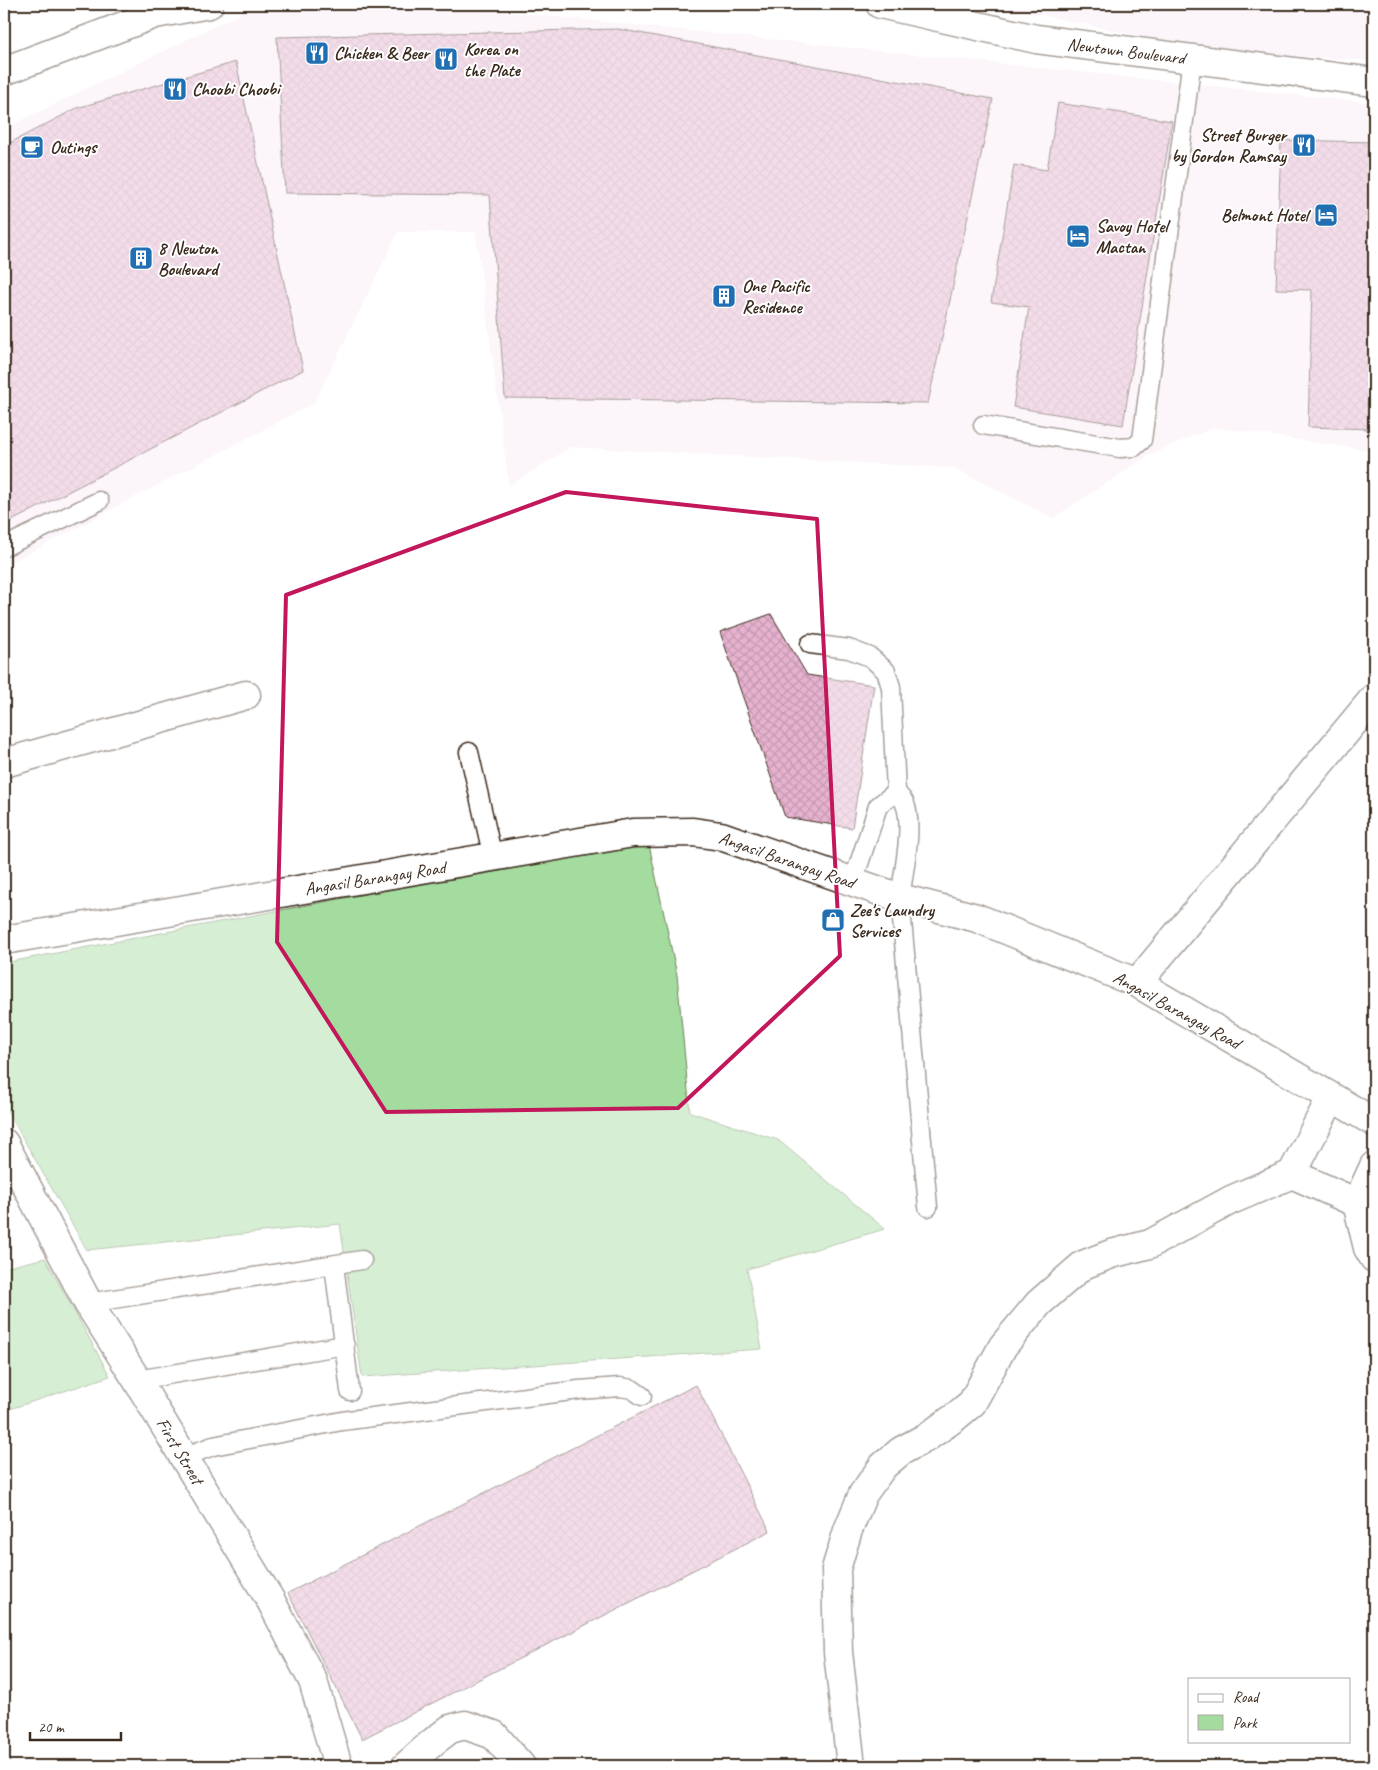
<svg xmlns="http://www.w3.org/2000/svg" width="1378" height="1770" font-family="Caveat,sans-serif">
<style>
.built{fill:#f8e8f1}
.green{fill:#a4db9f;stroke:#70825e}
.building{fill:url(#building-cross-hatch);stroke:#3b2a1e}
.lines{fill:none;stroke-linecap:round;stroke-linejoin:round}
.lane-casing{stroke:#3b2a1e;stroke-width:21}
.street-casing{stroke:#3b2a1e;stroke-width:31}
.secondary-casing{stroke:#3b2a1e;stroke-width:31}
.lane{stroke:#fff;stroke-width:18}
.street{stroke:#fff;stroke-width:28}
.secondary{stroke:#fff;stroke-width:28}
.marked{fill:none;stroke:#c2185b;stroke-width:4;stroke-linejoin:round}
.labels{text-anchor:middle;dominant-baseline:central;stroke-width:4;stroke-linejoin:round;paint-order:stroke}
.poi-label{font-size:18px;font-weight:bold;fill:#3b2a1e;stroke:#fff;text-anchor:start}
.street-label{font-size:18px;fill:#3b2a1e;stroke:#fff}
</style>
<defs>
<pattern id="building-cross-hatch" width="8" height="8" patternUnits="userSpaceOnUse" patternTransform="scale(1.25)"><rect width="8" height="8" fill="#e6b2cf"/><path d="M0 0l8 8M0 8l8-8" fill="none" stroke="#c699b1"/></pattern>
</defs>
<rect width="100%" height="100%" fill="#fff"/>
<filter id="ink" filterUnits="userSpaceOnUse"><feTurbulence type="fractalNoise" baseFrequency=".02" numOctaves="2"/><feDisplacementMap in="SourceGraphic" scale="10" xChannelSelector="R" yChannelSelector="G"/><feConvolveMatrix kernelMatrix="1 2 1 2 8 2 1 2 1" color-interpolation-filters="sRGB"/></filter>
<g filter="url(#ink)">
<g class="built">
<path d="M989,4H1374V61L1209,50Z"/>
<path d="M452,6L1374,103V451L1214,427L1149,455L1053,518L954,468L571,447L509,485L476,232H398L314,403L4,566V129L246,11Z"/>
</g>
<g class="green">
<path d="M648,840L677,975L690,1112L778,1140L885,1229L747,1269L762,1349L362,1377L340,1224L87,1250L4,1105V963Z"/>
<path d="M45,1258L110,1376L4,1411V1268Z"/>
</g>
<g class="building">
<path d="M618,29L993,99L928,403L505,398L490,195L285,193L277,37Z"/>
<path d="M236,62L303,370L4,525V146L77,108Z"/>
<path d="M1058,103L1172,121L1123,425L1013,407L1029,307L991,302L1014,165L1047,170Z"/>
<path d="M1281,140L1374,142V429L1308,427L1312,290L1276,289Z"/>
<path d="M771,614L807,675L874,685L852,828L785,817L720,632Z"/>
<path d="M696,1385L770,1531L362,1739L288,1593Z"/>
</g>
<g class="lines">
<g class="lane-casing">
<g id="lane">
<path d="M983,425L1120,448L1134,447L1142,440L1192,59"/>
<path d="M4,547L99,501"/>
<path d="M810,644L849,649L870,657L886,671L891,687L896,792L878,806L853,882"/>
<path d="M469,752L493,858"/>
<path d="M896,792C899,796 904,800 905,804C914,826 903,874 900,898L928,1207"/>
<path d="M334,1265L350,1391"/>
<path d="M88,1303L362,1260"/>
<path d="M137,1380L345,1345"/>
<path d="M183,1457L213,1446L342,1421L579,1390L620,1387L632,1389L642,1396"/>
</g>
</g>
<g class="street-casing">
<g id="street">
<path d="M880,4L1036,39L1374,82"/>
<path d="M4,71L155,14L209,4"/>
<path d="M4,763L246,695"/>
<path d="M4,1143L88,1303L137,1380L271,1601L313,1681L338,1766"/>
<path d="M1374,1166L1357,1203L1368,1248L1374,1258"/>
<path d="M1292,1174L1357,1203"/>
<path d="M406,1766L433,1742L450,1729L465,1725L494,1735L521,1766"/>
<path d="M851,1766L838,1652L836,1569L848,1530L863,1494L883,1466L901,1451L927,1437L954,1418L972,1403L1003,1346L1039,1303L1083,1265L1111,1254L1150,1244L1231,1200L1292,1174L1331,1098"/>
</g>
</g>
<g class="secondary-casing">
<g id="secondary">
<path d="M4,940L633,833L693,832L721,836L900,898L977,918L1137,983L1374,1122"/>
<path d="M1137,983L1374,698"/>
</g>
</g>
<use href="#lane" class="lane"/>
<use href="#street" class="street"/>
<use href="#secondary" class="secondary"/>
</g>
</g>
<path d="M0 0H1378V1770H0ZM566,492L817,519L840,956L678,1108L386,1112L277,942L286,595Z" fill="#fff" fill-opacity=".55" fill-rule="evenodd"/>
<path class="marked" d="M566,492L817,519L840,956L678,1108L386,1112L277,942L286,595Z"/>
<defs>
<g id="restaurant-square" transform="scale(1.25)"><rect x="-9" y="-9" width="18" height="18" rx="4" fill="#1f6fb2" stroke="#fff"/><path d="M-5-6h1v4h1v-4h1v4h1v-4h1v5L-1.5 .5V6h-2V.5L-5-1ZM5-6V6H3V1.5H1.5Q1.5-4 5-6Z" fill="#fff"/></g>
<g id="cafe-square" transform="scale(1.25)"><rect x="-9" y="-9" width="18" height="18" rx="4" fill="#1f6fb2" stroke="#fff"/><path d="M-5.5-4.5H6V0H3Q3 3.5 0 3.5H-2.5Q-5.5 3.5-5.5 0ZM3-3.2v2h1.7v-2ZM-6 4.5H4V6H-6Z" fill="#fff"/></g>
<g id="hotel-square" transform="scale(1.25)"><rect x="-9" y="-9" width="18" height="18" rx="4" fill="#1f6fb2" stroke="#fff"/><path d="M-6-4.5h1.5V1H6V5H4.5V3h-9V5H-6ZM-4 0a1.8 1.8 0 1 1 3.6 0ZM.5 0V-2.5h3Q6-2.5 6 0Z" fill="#fff"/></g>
<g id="building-square" transform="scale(1.25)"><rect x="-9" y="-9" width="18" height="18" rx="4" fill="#1f6fb2" stroke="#fff"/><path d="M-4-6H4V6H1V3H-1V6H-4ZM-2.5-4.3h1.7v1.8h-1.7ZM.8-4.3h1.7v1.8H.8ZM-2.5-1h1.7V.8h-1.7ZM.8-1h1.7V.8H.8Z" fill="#fff"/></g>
<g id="shop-square" transform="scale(1.25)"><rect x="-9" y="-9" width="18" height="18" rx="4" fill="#1f6fb2" stroke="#fff"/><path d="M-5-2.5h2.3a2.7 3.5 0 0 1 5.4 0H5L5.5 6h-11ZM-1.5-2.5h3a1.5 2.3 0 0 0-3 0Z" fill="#fff"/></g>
</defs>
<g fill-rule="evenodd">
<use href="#restaurant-square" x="317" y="53"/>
<use href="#restaurant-square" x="446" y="59"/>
<use href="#restaurant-square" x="175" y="89"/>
<use href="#restaurant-square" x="1304" y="145"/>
<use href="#cafe-square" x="32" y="147"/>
<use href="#hotel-square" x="1326" y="215"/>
<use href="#hotel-square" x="1078" y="236"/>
<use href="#building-square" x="141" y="258"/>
<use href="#building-square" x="724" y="296"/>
<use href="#shop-square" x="833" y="920"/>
</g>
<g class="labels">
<g class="poi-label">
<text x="464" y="49">Korea on<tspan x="464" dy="21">the Plate</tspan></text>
<text x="334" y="53">Chicken &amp; Beer</text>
<text x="192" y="89">Choobi Choobi</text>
<text x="1286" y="135" text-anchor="end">Street Burger<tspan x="1286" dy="21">by Gordon Ramsay</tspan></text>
<text x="50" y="147">Outings</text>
<text x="1308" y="215" text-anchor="end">Belmont Hotel</text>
<text x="1096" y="226">Savoy Hotel<tspan x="1096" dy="21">Mactan</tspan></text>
<text x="158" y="248">8 Newton<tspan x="158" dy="21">Boulevard</tspan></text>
<text x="742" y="286">One Pacific<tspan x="742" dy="21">Residence</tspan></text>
<text x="850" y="910">Zee's Laundry<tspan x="850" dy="21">Services</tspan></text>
</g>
<g class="street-label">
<text transform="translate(1126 51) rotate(7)">Newtown Boulevard</text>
<text transform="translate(787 860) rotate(19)">Angasil Barangay Road</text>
<text transform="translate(375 878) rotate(-9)">Angasil Barangay Road</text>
<text transform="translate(1177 1010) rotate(29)">Angasil Barangay Road</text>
<text transform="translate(180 1451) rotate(59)">First Street</text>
</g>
</g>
<rect width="1378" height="1770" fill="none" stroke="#fff" stroke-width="20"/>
<rect x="10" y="10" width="1358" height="1750" fill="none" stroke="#3b2a1e" stroke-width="2" filter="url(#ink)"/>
<rect x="1188" y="1678" width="162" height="65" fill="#ffffff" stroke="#b1aaa5"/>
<rect x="1198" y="1694" width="25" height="8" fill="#ffffff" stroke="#b1aaa5"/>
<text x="1233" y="1702" font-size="15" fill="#3b2a1e">Road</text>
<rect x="1198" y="1715" width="25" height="15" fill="#a4db9f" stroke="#b1aaa5"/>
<text x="1233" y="1728" font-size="15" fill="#3b2a1e">Park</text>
<path d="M30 1732v8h91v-8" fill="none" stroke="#3b2a1e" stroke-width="2.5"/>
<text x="38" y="1732" font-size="15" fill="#3b2a1e" stroke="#ffffff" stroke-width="4" paint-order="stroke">20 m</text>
</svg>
